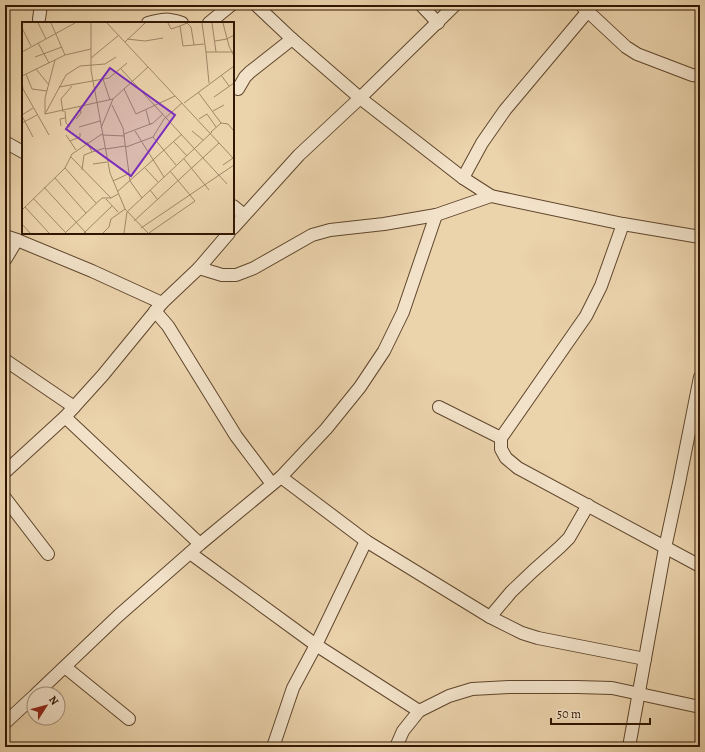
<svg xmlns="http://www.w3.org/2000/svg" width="705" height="752" font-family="Alegreya,serif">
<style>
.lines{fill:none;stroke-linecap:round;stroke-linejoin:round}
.street-casing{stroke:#5f462c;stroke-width:14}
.street{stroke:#f2e2c9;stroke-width:12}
.inset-road{fill:none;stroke:#a08868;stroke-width:1}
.view{fill:#7b2cbf;fill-opacity:0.15;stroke:#7b2cbf;stroke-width:2}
.inset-edge{fill:none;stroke:#301701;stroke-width:2}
</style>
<rect width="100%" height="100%" fill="#ebd3ac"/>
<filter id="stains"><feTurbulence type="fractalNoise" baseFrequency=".005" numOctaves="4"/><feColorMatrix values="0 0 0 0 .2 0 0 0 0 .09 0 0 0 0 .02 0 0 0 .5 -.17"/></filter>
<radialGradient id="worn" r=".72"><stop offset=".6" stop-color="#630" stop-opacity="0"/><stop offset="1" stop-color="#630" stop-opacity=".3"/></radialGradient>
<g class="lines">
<g class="street-casing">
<g id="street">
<path d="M256,5L292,39L360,98L463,178L491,196"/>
<path d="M421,5L438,23"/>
<path d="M581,5L626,47L637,54L692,75L700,76"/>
<path d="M39,19L41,5"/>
<path d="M148,23C162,19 167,18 182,23"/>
<path d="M209,23L231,5"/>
<path d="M238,89L245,77L250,72L292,39"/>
<path d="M5,142L23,152"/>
<path d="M463,178L482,143L505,110L588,11"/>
<path d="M233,206L244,215"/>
<path d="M623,224L601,286L586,316L501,438V449L506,458L518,468L700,566"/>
<path d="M233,228L299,155L360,98L455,5"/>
<path d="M5,236L17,240L92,271L162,303"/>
<path d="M5,260L17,240"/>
<path d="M199,268L222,275H236L254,268L312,235L330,230L384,224L436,215L491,196L623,224L700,237"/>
<path d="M155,311L168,326L236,436L272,484"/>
<path d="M5,360L74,407"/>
<path d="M439,407L501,438"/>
<path d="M65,417L200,544"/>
<path d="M5,472L65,417L103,375L162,303L199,268L229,233"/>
<path d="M281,477L366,541L490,617L522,633L538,638L645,659"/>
<path d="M5,498L48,554"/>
<path d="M190,553L316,645L419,711"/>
<path d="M490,617L511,592L533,571L560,547L569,538L588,505"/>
<path d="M65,667L129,719"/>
<path d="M36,694L118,616L200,544L281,477L326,429L360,387L384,351L403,312L436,215"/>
<path d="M5,723L34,696"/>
<path d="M273,747L293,688L316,645L366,541"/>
<path d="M396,747L403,731L419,711L449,696L472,689L509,687H577L612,688L700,707"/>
<path d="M629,747L665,548L679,483L700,377"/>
</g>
</g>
<use href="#street" class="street"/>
</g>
<g transform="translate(22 22)">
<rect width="212" height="212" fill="#ebd3ac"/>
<path class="inset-road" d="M16,1L24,17M29,1L43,33M69,1V48L88,151L103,187L126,211M85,1L212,137M146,1L149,7L158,4M165,1L158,4L161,24L182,22M165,1L169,5L172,23M180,1L184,30M190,1L194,30M201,1L207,24L212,34M0,6L9,24M105,17L123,19L141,16M193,19L205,17L212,13M103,20L123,1M16,21L27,41M0,30L53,1M13,35L40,25M69,36L97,13M14,47L27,63M99,47L205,162M4,52L10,67L25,69M199,53L207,64M0,54L43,33L69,27M81,57L88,78M0,60L1,67L27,113M187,61L184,30H212M37,65L87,56L105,41M102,67L114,92L153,74M176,70L199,101L206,102L212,109M192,75L212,61M162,81L212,44M90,83L101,106L108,159L120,176M124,88L128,103M43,89L44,101L48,105M191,89L202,83M41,90L39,77L50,64M23,92L44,53L58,44L83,42L94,35M23,92L91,77M23,92V76L33,38M0,93L11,86M0,94L11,115M54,97L59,91L58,85M177,97L185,92L194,105M0,101L15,93M39,104L38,97L43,96M57,105L78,99M79,106L91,77L126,45M113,109L142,155M170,109L181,118M189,110L199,101M102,112L131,101L141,92M44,113L54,128M80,113L103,114M48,119L58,115V111M152,120L165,134M104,125L131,115M84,127L103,124M70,130L83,126M49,135L89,176L96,172M162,137L187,168M71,142L85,140M154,143L131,115L142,97L160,81M201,143L211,136M43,146L74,181M123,146L136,160M60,148L62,133L70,130L65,120M33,156L64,191M91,159L106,152M22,165L64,211M128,168L136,178M95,170L160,112M11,176L44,211M84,177L96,190M3,185L27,211M0,188L43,146L50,132L80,112M112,199L197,121M0,202L8,211M119,206L212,143M43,211L80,176H89M62,211L90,184M81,211L87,205L89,197L103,187M102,211L105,190L190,110M127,211L173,179L148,149"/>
<path class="view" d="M88,46L153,93L109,154L44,107Z"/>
<rect width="212" height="212" class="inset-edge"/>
</g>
<rect width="705" height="752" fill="none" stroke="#ebd3ac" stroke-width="20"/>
<rect x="6" y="6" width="693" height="740" fill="none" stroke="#301701" stroke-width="2"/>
<rect x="10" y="10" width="685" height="732" fill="none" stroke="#301701"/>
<g transform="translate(46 706) rotate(54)"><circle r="19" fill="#f2e2c9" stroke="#a49179"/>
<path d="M0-3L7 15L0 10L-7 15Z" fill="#8f2418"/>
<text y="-6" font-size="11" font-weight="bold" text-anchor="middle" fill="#301701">N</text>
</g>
<path d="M551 718v6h99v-6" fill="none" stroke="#301701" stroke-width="2"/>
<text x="557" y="718" font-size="12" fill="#301701" stroke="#f2e2c9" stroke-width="3" paint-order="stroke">50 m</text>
<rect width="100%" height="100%" filter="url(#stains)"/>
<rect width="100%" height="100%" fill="url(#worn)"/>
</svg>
